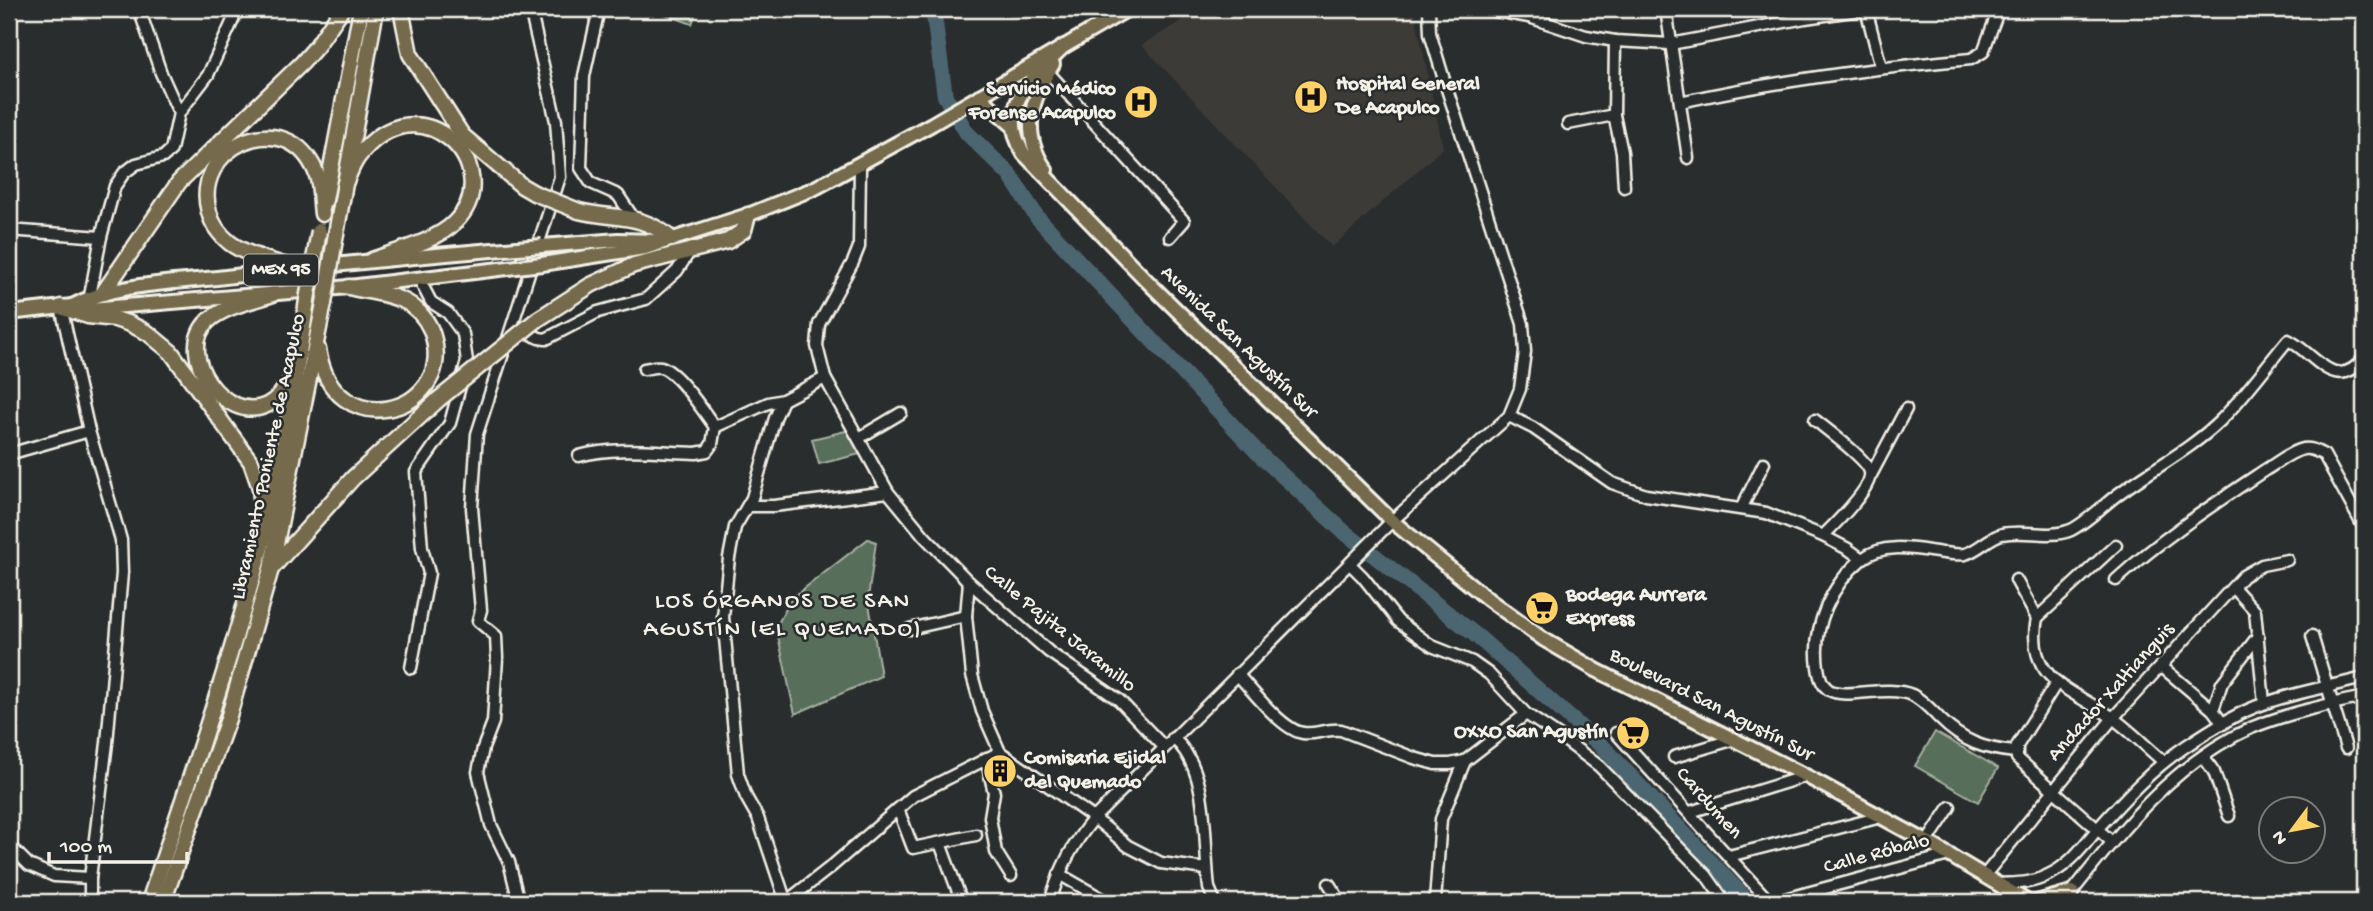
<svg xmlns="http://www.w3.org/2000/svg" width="2373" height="911" font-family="'Gochi Hand',sans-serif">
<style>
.built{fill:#3e3b39}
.green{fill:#576e5a;stroke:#a6b0a1;stroke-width:2}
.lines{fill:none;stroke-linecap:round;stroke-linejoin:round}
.river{stroke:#4c6671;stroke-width:16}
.minor-casing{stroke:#f4f1e8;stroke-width:15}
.major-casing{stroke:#f4f1e8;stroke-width:18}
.highway-casing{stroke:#f4f1e8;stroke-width:19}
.minor{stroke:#2a2d2e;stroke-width:10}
.major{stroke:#746b4b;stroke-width:12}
.highway{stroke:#746b4b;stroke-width:14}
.major-bridge-casing{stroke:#f4f1e8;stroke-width:18;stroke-linecap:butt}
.highway-bridge-casing{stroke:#f4f1e8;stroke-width:19;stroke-linecap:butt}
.major-bridge{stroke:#746b4b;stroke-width:12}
.highway-bridge{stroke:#746b4b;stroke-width:14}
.labels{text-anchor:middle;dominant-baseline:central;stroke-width:5;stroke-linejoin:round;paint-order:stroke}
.shield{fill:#2a2d2e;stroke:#b7b6b0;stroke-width:2}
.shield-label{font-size:19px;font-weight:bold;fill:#f4f1e8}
.poi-label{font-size:21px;font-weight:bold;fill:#f4f1e8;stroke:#2a2d2e;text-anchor:start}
.street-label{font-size:21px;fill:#f4f1e8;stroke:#2a2d2e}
.quarter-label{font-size:24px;letter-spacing:2px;fill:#f4f1e8;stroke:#2a2d2e}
</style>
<rect width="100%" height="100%" fill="#2a2d2e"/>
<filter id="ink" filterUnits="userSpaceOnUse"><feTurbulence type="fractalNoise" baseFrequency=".0143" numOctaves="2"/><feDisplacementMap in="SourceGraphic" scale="14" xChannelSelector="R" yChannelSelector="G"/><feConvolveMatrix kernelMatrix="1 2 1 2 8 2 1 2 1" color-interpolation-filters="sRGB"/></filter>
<g filter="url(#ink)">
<path class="built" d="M1201,9H1414L1443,148L1332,247L1142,45Z"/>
<g class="green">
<path d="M651,9H697L692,24Z"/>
<path d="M854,429L864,453L819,464L812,439Z"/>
<path d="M868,539L876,542L868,598L881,676L795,714L776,627L792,598Z"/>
<path d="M1935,732L1998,768L1978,802L1915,766Z"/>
</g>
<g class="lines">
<path class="river" d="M933,9L945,96L967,133L1009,174L1037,217L1260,455L1343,531L1478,637L1604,748L1748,902"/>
<g class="minor-casing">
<g id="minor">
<path d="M139,9L161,73L179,113"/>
<path d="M1485,9L1529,17L1586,36L1615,41L1671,44L1805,18L1866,9L1881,67"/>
<path d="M1666,9L1688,158"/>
<path d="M597,18L584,76L581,168L591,183L618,195L634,219"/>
<path d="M1615,41L1614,115L1622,152L1624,187"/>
<path d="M1048,72L1184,221L1170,237"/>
<path d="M1680,102C1776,81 1873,68 1971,59L1983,52L1999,9"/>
<path d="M1568,124L1614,115"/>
<path d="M860,165L859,247L853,262L819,324L817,346L825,378L888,492L925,537L969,582L1049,652L1119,700L1164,747"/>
<path d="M9,230L101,237"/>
<path d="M90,296L101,237L115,186L124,173L136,164L163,157L171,150L179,113L208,75L238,9"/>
<path d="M61,307L89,431L121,540L122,573L107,743L90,878V902"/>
<path d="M520,328L539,338L546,339L598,312L646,299L677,271L690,251"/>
<path d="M783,400L775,418L752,498L735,527L729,558L723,617L738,774L746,797L758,818L786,902"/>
<path d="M1509,416L1533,428L1612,483L1646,495L1766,513L1823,536L1848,549L1862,559"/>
<path d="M1815,420C1826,429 1868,460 1870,472C1873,487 1834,525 1823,536"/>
<path d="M715,427L768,403L783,400L825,378"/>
<path d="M859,438L901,413"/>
<path d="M9,454L89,431"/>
<path d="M579,456C617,446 658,452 696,453L707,451L712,444L715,427C704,412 678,372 661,367C655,366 650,368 644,369"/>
<path d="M1871,475L1906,409"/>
<path d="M748,506H774L888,492"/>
<path d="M1741,509L1764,463"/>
<path d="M2116,545L2037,618C2025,679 2069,688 2110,716C2129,729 2146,747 2164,762"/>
<path d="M1350,564L1363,577L1398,621L1432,646L1472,662L1489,674L1526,714L1562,738L1599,766L1706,875L1725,902"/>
<path d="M2016,580L2037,618"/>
<path d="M2116,580C2162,538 2214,504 2265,470C2278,463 2289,452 2303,449C2312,448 2316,451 2324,455L2364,528"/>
<path d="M969,582L966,616L972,675L982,711L1000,752L1094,818L1128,846L1161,863L1206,869"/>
<path d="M2234,588L2255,611L2264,703"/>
<path d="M909,629L966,616"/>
<path d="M2312,636L2346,748"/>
<path d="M2161,666L2213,710L2223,724"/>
<path d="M411,668L429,573L422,548L416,472L450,423L467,361L463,334L448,313L431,302L419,279"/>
<path d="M1237,674C1252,690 1282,730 1303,733C1316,735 1327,728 1341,730L1414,758L1435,764H1450L1465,761L1526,714"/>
<path d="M2057,682L2017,746V758L2112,842"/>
<path d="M2213,710L2222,683L2258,636"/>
<path d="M1616,733L1770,902"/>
<path d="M1173,738C1211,770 1203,841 1209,888L1215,902"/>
<path d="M2015,752C1984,749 1963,742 1940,719C1931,710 1924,701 1912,695C1886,684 1847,700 1829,690C1821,685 1819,675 1818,667C1812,626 1831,585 1862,559C1884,541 1919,550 1944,553C1951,554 1959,555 1965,554C1979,550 1989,537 2002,534C2025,529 2049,539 2071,530C2089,521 2105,503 2121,492C2154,468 2191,449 2220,421C2243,398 2267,365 2288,340C2314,352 2335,395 2364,358"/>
<path d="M2203,756L2214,772L2229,816"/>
<path d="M1674,757L1735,739"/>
<path d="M986,758L994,793L990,817L996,852L1011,876"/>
<path d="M898,809L913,848L976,835"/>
<path d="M1690,812L1806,776"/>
<path d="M1927,842L1950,807"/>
<path d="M940,843L960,897"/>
<path d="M9,845L29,865L54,876L90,878"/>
<path d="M1729,856L1881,817"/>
<path d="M1059,874L1108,902"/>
<path d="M1984,876L2113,718L2243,576L2262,565L2287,560"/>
<path d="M1329,884L1341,902"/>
<path d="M1999,884C2015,883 2031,884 2046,876C2071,865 2083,846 2100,826C2126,797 2153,768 2186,746C2210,730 2238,712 2266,703C2297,692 2332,686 2364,678"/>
<path d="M519,902L509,862L491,825L478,772L483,748L493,722L497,658L496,636L478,621L481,610L472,508L477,434L560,177L556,121L530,9"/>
<path d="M786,902L832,866L913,796L1000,752"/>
<path d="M1050,902C1060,868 1072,845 1094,818L1392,521L1509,416L1520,389L1525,352L1523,324L1445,83L1430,33L1429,9"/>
<path d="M1435,902L1441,819L1465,761"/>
<path d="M1773,902L1949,855"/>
<path d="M1992,902L2016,894"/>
<path d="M2071,902L2072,892C2123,828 2175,762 2251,728C2288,713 2326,705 2364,697"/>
</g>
</g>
<g class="major-casing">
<g id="major">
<path d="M1064,46C1032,78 995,107 1024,154L1149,283L1392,521L1489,600L1543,639L1596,670L1806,776L1927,842L2028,902"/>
<path d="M979,96L1012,125"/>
<path d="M1046,170C1020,133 1031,99 1053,64"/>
<path d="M542,246L618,240L659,241"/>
<path d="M542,264L645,248L748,215L815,188L932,124L1128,9"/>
<path d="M72,306C113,284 171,283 217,278C309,267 400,258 492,250"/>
<path d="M9,313L72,306L90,309L349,287L491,270"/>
<path d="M2037,902L2072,892"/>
</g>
</g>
<g class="highway-casing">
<g id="highway">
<path d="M401,9L410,54L462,135L522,186L534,193"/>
<path d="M344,186C348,177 352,165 358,157C420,76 509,169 455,222C437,241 397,251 372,260"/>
<path d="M325,200L361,9"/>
<path d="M579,211C616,220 640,212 672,239"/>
<path d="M336,234L376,9"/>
<path d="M295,269C274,261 248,256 230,243C220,235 212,224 209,212C191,149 281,105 313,166C321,180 320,198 322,214"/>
<path d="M103,293L179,182L302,63L316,47L342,9"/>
<path d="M273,294C253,301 224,306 208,321C174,354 225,425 267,405C279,399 286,387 293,377"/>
<path d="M61,307L88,316L115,319L130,324L148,333L171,352L251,462L260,488L263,519"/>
<path d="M538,319L591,285L634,265L728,241L744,230L748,215"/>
<path d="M318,349C333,446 451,414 434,340C431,326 423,314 411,305C395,294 369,292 349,287"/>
<path d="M272,568L353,478L439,399"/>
<path d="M149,902C189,781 231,660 264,536C284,459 295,379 307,300"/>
<path d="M163,902L228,719L271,569L324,303"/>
</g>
</g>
<use href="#minor" class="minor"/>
<use href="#major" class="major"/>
<use href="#highway" class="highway"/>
<g class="major-bridge-casing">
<g id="major-bridge">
<path d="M492,250L542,246"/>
<path d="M491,270L542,264"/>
</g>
</g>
<g class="highway-bridge-casing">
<g id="highway-bridge">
<path d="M534,193L579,211"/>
<path d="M307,300L319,231"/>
<path d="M324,303L336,234"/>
<path d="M439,399L538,319"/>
</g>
</g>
<use href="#major-bridge" class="major-bridge"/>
<use href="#highway-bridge" class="highway-bridge"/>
</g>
</g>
<defs>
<g id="hospital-disc" transform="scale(1.75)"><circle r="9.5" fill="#ffd166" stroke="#2a2d2e"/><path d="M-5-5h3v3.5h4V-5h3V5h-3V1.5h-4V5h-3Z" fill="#111"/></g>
<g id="supermarket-disc" transform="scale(1.75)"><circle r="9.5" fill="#ffd166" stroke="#2a2d2e"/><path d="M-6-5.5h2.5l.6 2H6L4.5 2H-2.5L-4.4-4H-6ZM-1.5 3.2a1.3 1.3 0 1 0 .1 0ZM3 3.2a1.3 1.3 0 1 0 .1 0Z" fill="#111"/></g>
<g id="building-disc" transform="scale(1.75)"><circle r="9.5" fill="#ffd166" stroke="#2a2d2e"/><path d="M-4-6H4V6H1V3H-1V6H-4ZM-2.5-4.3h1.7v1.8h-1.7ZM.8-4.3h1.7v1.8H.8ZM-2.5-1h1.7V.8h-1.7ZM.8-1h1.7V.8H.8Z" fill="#111"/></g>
</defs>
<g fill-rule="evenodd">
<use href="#hospital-disc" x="1311" y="97"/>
<use href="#hospital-disc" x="1141" y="102"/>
<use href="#supermarket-disc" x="1542" y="608"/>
<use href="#supermarket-disc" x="1633" y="733"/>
<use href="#building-disc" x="1000" y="771"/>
</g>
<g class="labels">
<rect class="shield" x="244" y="254.5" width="74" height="31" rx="5"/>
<g class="shield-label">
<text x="281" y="270">MEX 95</text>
</g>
<g class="poi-label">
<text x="1336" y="85">Hospital General<tspan x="1336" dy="24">De Acapulco</tspan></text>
<text x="1116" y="90" text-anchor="end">Servicio Médico<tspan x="1116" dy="24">Forense Acapulco</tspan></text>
<text x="1566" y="596">Bodega Aurrera<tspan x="1566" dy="24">Express</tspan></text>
<text x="1608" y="733" text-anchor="end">OXXO San Agustín</text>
<text x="1024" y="759">Comisaria Ejidal<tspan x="1024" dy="24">del Quemado</tspan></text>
</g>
<g class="street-label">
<text transform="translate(1238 343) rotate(44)">Avenida San Agustín Sur</text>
<text transform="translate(270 457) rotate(-78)">Libramiento Poniente de Acapulco</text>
<text transform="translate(1059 630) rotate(39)">Calle Pajita Jaramillo</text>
<text transform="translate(2112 693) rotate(-48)">Andador Xaltianguis</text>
<text transform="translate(1711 706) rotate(27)">Boulevard San Agustín Sur</text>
<text transform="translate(1708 804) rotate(48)">Cardumen</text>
<text transform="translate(1877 855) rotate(-15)">Calle Róbalo</text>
</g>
<g class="quarter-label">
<text x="783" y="602">LOS ÓRGANOS DE SAN<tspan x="783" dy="28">AGUSTÍN (EL QUEMADO)</tspan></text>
</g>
</g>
<rect width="2373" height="911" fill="none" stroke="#2a2d2e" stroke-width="35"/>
<rect x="18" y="18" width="2338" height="876" fill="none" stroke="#f4f1e8" stroke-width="2.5" filter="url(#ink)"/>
<g transform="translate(2292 830) rotate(238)"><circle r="33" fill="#2a2d2e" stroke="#7b7b78" stroke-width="2"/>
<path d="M0-5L12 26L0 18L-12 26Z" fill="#ffd166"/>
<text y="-10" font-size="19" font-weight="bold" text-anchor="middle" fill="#f4f1e8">N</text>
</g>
<path d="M49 852v10h138v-10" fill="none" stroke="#f4f1e8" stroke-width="3.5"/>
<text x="60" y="852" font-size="21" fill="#f4f1e8" stroke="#2a2d2e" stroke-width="5" paint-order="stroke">100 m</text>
</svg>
